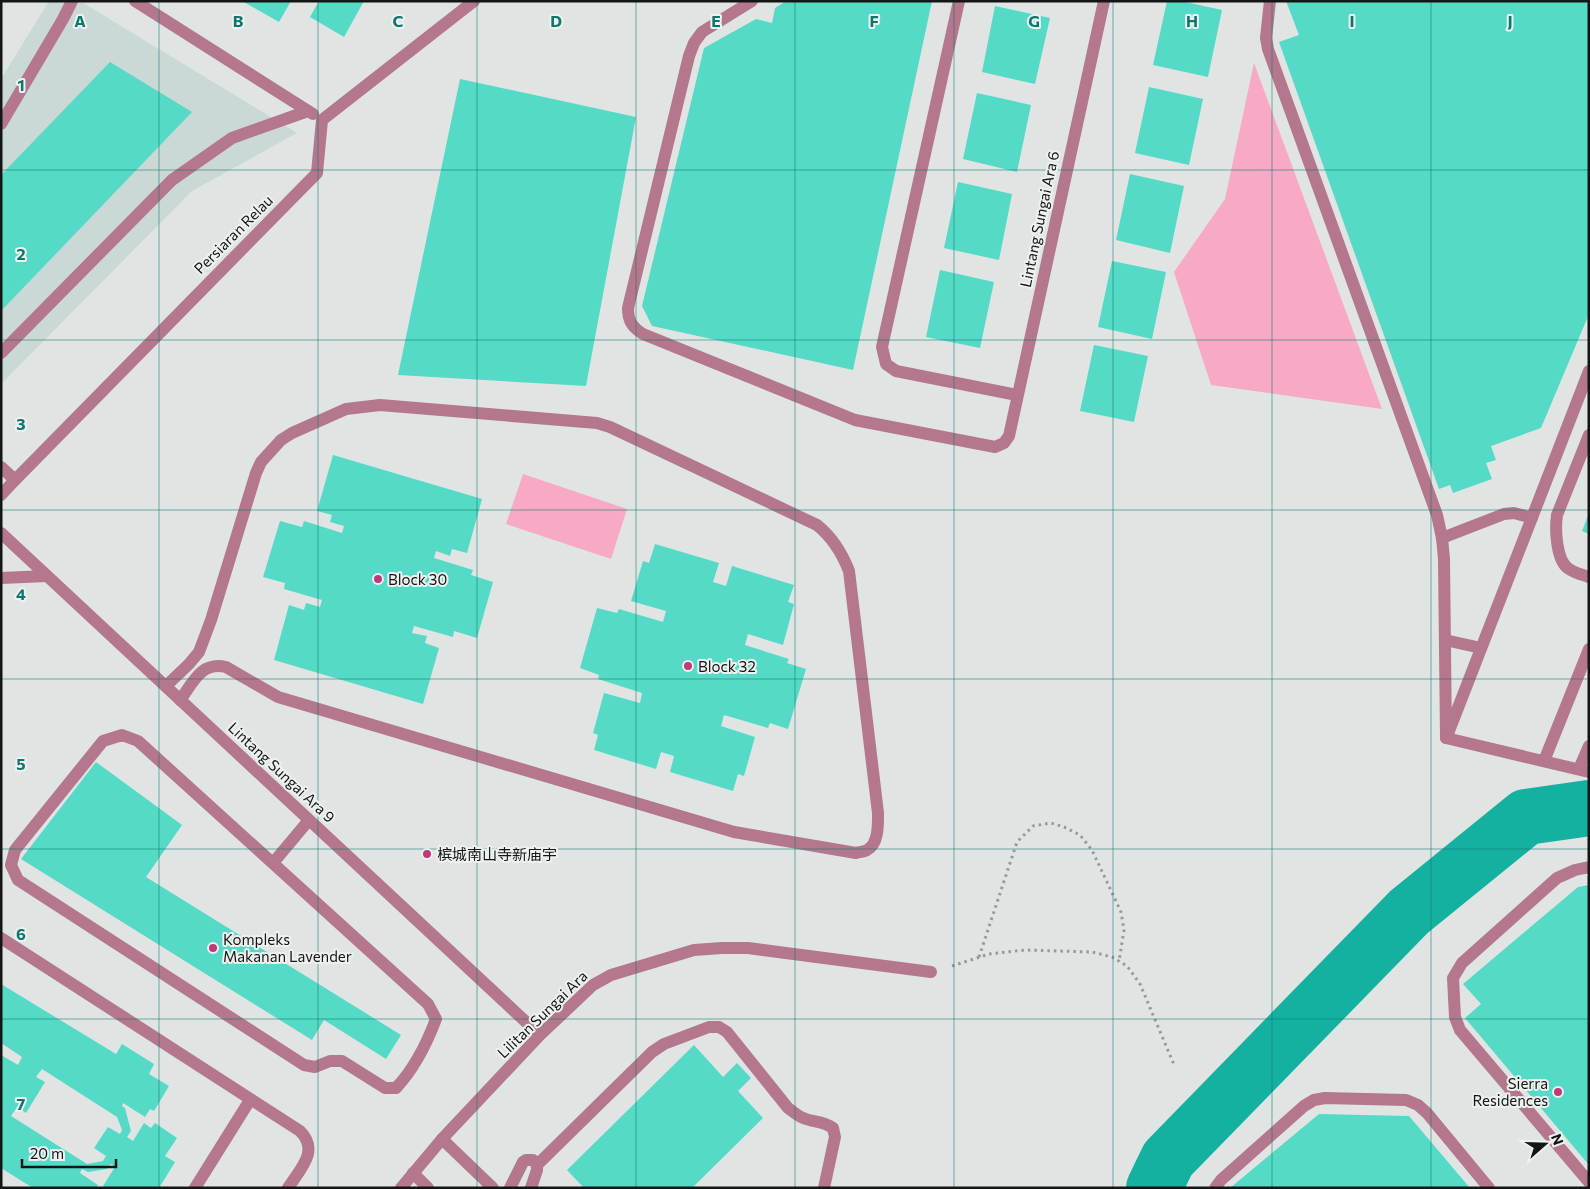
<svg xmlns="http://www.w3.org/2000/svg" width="1590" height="1189" font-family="Commissioner,'Noto Sans SC',sans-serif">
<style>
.built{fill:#cbd9d6}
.green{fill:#f7a9c5}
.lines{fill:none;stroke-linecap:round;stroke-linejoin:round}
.river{stroke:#14b1a0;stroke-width:56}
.building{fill:#54dac7;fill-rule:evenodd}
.path{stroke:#969a99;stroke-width:3;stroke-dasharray:2.5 4;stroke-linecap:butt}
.minor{stroke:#b4778e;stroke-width:12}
.grid{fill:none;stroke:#0f766e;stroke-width:1;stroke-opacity:0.55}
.poi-dot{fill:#c03978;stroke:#edf2f1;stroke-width:2}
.labels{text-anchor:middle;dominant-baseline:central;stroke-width:4;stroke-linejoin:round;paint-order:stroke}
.street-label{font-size:15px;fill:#141515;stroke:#edf2f1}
.poi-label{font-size:15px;fill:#141515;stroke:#edf2f1;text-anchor:start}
.grid-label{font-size:16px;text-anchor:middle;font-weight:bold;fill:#0f766e;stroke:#edf2f1;stroke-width:4;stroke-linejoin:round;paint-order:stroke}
</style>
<rect width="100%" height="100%" fill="#e0e5e4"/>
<path class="built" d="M49,1H80L297,133L192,191L1,384V79Z"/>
<g class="green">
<path d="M1254,63L1382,409L1211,385L1174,272L1225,199Z"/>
<path d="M523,474L627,509L611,559L506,524Z"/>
</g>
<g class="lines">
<path class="river" d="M1154,1188L1168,1159L1409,912L1526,817L1589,808"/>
</g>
<g class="building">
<path d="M242,1H291L279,22Z"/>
<path d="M319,1H364L344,37L310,17Z"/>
<path d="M786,1H932L853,370L652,326L642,306L704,48L756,19L772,23L775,8Z"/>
<path d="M1167,1H1181L1222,10L1208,77L1153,65Z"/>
<path d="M1286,1H1589V314L1541,428L1491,446L1496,460L1486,463L1492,479L1453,493L1450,485L1439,489L1279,42L1299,35Z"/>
<path d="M995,6L1050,18L1035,84L982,72Z"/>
<path d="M110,62L192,112L1,311V175Z"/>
<path d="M460,79L636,117L586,386L398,375Z"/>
<path d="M1149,87L1203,99L1189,165L1135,153Z"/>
<path d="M977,93L1031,105L1017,172L963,159Z"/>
<path d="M1130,174L1184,186L1170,253L1116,240Z"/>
<path d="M958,182L1012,194L999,260L944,248Z"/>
<path d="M1112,261L1166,272L1152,339L1098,327Z"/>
<path d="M940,270L994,282L980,348L926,337Z"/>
<path d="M1094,345L1148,356L1134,422L1080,411Z"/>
<path d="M333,455L482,499L467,553L452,549L450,556L436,551L434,558L473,570L471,575L493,582L477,638L454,631L453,637L414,626L412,633L427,636L425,643L439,648L423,704L274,660L289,605L304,610L306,603L320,607L322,600L284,589L285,583L263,577L280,521L302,527L304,521L342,533L344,526L330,522L332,515L317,511Z"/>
<path d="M1589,513V534L1582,531Z"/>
<path d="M655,544L719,563L713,582L726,586L732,566L794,585L788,602L794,604L783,645L748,634L745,645L789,659L787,663L806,669L788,729L770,723L768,728L724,715L721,726L755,737L744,776L738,774L733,791L670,772L674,756L661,752L656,769L594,750L598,735L593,733L604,693L640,703L642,693L598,679L599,675L580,668L597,608L617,613L619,609L663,622L666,611L631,601L643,561L649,563Z"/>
<path d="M96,762L182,825L146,877L401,1035L386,1059L324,1020L312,1040L21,859Z"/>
<path d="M1589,885V1165L1465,1018L1481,1004L1463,984L1578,887Z"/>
<path d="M1,984L116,1054L122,1044L154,1064L149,1074L169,1086L154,1111L150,1109L145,1117L123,1103L122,1106L125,1108L131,1131L127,1137L133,1141L144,1123L151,1128L155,1123L177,1138L165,1156L175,1162L159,1188H106L103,1186L115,1167L111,1164L107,1169L88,1172L82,1169L80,1173L98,1185L96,1188H33L1,1168V1055L18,1065L22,1057L1,1043ZM42,1069L117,1117L122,1130L120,1134L108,1127L94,1148L106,1156L103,1161L87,1164L11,1116L17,1107L26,1113L45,1082L36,1077Z"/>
<path d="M694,1045L723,1077L737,1063L751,1078L738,1091L763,1118L692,1188H584L567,1170Z"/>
<path d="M1319,1114L1409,1116L1470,1188H1230Z"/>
</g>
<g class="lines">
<g class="path">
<path d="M979,957L1017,842L1033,826L1051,823L1064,827L1080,835L1092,850L1121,912L1124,930L1119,961"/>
<path d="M952,966L989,954L1025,950L1092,952L1112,957L1127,966L1140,984L1175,1067"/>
</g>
<g class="minor">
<path d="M135,1L313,114"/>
<path d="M752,1L702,32L694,43L689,56L628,308C628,321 632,327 643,334L855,420L995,447L1004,443L1009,436L1104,1"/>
<path d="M959,1L882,347L886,364L896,371L1017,395"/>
<path d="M1270,1L1266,38L1268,49L1437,515L1442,538L1444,559L1446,738"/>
<path d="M1,124L63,19L72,1"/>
<path d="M1,353L172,180L232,138L308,111"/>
<path d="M1589,435L1557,515C1555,529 1556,561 1569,569C1575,573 1583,575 1589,577"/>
<path d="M1,467L15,480"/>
<path d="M1,495L15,480L317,173L322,120L474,1"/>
<path d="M1,533L540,1035"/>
<path d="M1442,538L1504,514L1514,513L1532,518"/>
<path d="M1,578L47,576"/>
<path d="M1445,640L1481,648"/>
<path d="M166,686L189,664L199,652L211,620L256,473L261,462L281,440L292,433L346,409L380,405L597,423L610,427L817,525C832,537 842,553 849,571L878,813C878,824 879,844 867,850C864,852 859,852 856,853L734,832L278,697L226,667C201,661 193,683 180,700"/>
<path d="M1449,731L1589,371"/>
<path d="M122,735L138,741L428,1004L436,1019C427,1043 414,1069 396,1088H385L342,1061H330L315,1067L304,1065L18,880L11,865L15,850L103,741Z"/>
<path d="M1446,738L1589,772"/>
<path d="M1544,761L1589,649"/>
<path d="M1579,769L1589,746"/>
<path d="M273,863L309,820"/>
<path d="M1589,867L1575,870L1557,878L1462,963L1453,978L1455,1017L1460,1030L1589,1182"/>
<path d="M1,938L300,1131C320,1151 300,1169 288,1188"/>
<path d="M442,1139L493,1188"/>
<path d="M413,1173L428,1188"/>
<path d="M195,1188L250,1100"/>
<path d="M401,1188L442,1139L540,1035L593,985L611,975L694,950L722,948H748L931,972"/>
<path d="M510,1188L523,1162L526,1160H533L537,1165L652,1052L664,1044L709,1027H719L727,1032L788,1108C792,1111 797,1115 801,1117C813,1123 821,1120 833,1128L835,1137L824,1188"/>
<path d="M531,1188L537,1170V1165"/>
<path d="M1215,1188L1221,1180L1304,1106L1314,1100L1325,1098L1406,1100L1418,1105L1427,1113L1489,1188"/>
</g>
</g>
<path class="grid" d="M159,1V1188M318,1V1188M477,1V1188M636,1V1188M795,1V1188M954,1V1188M1113,1V1188M1272,1V1188M1431,1V1188M1,170H1589M1,340H1589M1,510H1589M1,679H1589M1,849H1589M1,1019H1589"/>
<g class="poi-dot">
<circle cx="378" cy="579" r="5"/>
<circle cx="688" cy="666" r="5"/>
<circle cx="427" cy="854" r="5"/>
<circle cx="213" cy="948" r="5"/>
<circle cx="1558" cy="1092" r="5"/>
</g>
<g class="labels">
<g class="street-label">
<text transform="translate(1039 219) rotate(-78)">Lintang Sungai Ara 6</text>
<text transform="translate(233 234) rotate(-45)">Persiaran Relau</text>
<text transform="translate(282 772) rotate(43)">Lintang Sungai Ara 9</text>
<text transform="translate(542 1014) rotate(-44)">Lilitan Sungai Ara</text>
</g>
<g class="poi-label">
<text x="388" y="579">Block 30</text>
<text x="698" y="666">Block 32</text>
<text x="437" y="854">槟城南山寺新庙宇</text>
<text x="223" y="939">Kompleks<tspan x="223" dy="17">Makanan Lavender</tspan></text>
<text x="1548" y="1083" text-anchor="end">Sierra<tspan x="1548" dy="17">Residences</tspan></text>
</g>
</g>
<g class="grid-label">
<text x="80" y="27">A</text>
<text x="238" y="27">B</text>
<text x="398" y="27">C</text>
<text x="556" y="27">D</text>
<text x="716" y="27">E</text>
<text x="874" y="27">F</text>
<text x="1034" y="27">G</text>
<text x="1192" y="27">H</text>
<text x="1352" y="27">I</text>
<text x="1510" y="27">J</text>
<text x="21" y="91">1</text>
<text x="21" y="260">2</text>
<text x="21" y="430">3</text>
<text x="21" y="600">4</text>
<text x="21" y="770">5</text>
<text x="21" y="940">6</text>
<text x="21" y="1110">7</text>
</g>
<rect width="1590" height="1189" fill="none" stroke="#141515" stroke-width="5"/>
<g transform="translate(1545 1144) rotate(70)" stroke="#edf2f1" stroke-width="4" paint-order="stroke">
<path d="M0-4L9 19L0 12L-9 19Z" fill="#141515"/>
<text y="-8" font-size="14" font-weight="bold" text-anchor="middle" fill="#141515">N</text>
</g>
<path d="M22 1159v8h94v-8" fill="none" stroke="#141515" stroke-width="2.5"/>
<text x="30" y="1159" font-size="15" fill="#141515" stroke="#edf2f1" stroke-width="4" paint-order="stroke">20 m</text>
</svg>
